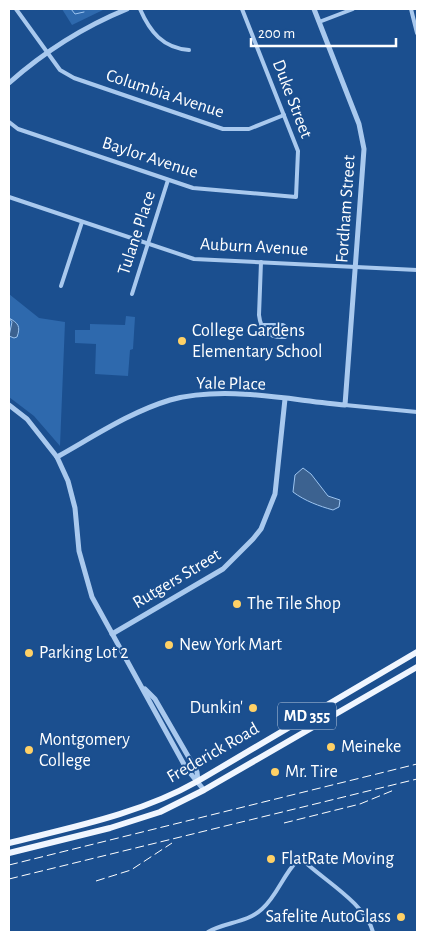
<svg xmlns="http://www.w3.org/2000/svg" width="426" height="941" font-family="'Alegreya Sans',sans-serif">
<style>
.green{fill:#2e69ad}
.water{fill:#3c6290;stroke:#9cc4f0}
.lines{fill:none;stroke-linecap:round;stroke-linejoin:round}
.stream{stroke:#9cc4f0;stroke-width:1}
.minor{stroke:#a9c9ee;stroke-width:4}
.tertiary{stroke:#a9c9ee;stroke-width:5}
.primary{stroke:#f0f6ff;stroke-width:6}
.rail{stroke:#fff;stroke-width:1;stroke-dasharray:9 4;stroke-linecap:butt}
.poi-dot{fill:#ffd166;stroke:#1b4f8f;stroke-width:2}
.labels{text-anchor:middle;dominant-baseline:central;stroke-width:4;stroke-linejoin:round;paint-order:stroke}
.shield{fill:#1b4f8f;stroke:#bbcadd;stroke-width:1}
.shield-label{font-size:16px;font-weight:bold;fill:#fff}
.street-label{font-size:18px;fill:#fff;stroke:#1b4f8f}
.poi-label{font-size:18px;fill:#fff;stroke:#1b4f8f;text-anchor:start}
</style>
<rect width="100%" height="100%" fill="#1b4f8f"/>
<g class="green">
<path d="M62,9H105L72,25Z"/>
<path d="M9,294L39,318L65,322L60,446L34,416L9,397Z"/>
<path d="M126,316L135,317L133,349L130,350L128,376L95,374L96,344L75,343V330H90V324L125,325Z"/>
</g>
<g class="water">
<path d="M9,318C18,323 21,326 17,337L14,338L9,336L12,322Z"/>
<path d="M303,468L311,474L328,496L340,500L339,507L333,510C319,506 305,501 293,492L295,475Z"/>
</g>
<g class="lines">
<path class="stream" d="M71,9L75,14L84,12"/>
<g class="minor">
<path d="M16,9L60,70L74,78L223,129H249L284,115"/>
<path d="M140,9C150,32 163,48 189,50"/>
<path d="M411,9L417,33"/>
<path d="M319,22L353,9"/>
<path d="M9,122L18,129L193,188L296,197L298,151L242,9"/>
<path d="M9,197L194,259L417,270"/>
<path d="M61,286L82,222"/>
<path d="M132,294L168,180"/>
<path d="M261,325H283L287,328L285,337C269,338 261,332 259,315L261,262"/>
<path d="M345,405L417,412"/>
<path d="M208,932C225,922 247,923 262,909C277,896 283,875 297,861L306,863C327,882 366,905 373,932"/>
</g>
<g class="tertiary">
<path d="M9,83C45,51 83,27 127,9"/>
<path d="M9,405L27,419L57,457L68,481L75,508L79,551L92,597L186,768L204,790"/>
<path d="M57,457C93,437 130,412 170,400C225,385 288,400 345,405L364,149L359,124L314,9"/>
<path d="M112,634L223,569L253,539L261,529L275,494L285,399"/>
<path d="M145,689L155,699L192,763L197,772L198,781"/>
</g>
<g class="primary">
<path d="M9,843C73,827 140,814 198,781L417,652"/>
<path d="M9,853L110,828L160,812L204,790L417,667"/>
</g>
<g class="rail">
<path d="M284,823L360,804L394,790"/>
<path d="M9,865L417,764"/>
<path d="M9,879L417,779"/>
<path d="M96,881L131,870L172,843"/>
</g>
</g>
<g class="poi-dot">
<circle cx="182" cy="341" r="5"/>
<circle cx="237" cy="604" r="5"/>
<circle cx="169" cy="645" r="5"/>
<circle cx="29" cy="653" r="5"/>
<circle cx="253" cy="708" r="5"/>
<circle cx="331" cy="747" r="5"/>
<circle cx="29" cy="750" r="5"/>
<circle cx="275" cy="772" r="5"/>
<circle cx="271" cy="859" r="5"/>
<circle cx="401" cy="917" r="5"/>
</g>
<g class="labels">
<rect class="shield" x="278" y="702.5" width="58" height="27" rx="4"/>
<g class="shield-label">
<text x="307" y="716">MD 355</text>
</g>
<g class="street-label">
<text transform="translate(165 94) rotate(18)">Columbia Avenue</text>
<text transform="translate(292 99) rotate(69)">Duke Street</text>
<text transform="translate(150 158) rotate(18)">Baylor Avenue</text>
<text transform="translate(346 209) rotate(-86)">Fordham Street</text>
<text transform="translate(137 233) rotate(-72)">Tulane Place</text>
<text transform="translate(254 247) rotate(3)">Auburn Avenue</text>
<text transform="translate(231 384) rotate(1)">Yale Place</text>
<text transform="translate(177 579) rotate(-31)">Rutgers Street</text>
<text transform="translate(213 753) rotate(-30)">Frederick Road</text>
</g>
<g class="poi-label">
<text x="192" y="331">College Gardens<tspan x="192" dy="21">Elementary School</tspan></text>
<text x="247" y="604">The Tile Shop</text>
<text x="179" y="645">New York Mart</text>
<text x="39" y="653">Parking Lot 2</text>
<text x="243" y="708" text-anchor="end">Dunkin'</text>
<text x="39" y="740">Montgomery<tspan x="39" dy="21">College</tspan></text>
<text x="341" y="747">Meineke</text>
<text x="285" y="772">Mr. Tire</text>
<text x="281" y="859">FlatRate Moving</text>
<text x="391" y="917" text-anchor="end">Safelite AutoGlass</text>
</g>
</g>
<rect width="426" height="941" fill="none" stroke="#ffffff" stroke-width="20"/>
<path d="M251 38v8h145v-8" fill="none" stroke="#ffffff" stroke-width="2.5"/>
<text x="258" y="38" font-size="15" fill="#ffffff" stroke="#1b4f8f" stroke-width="4" paint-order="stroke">200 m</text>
</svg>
